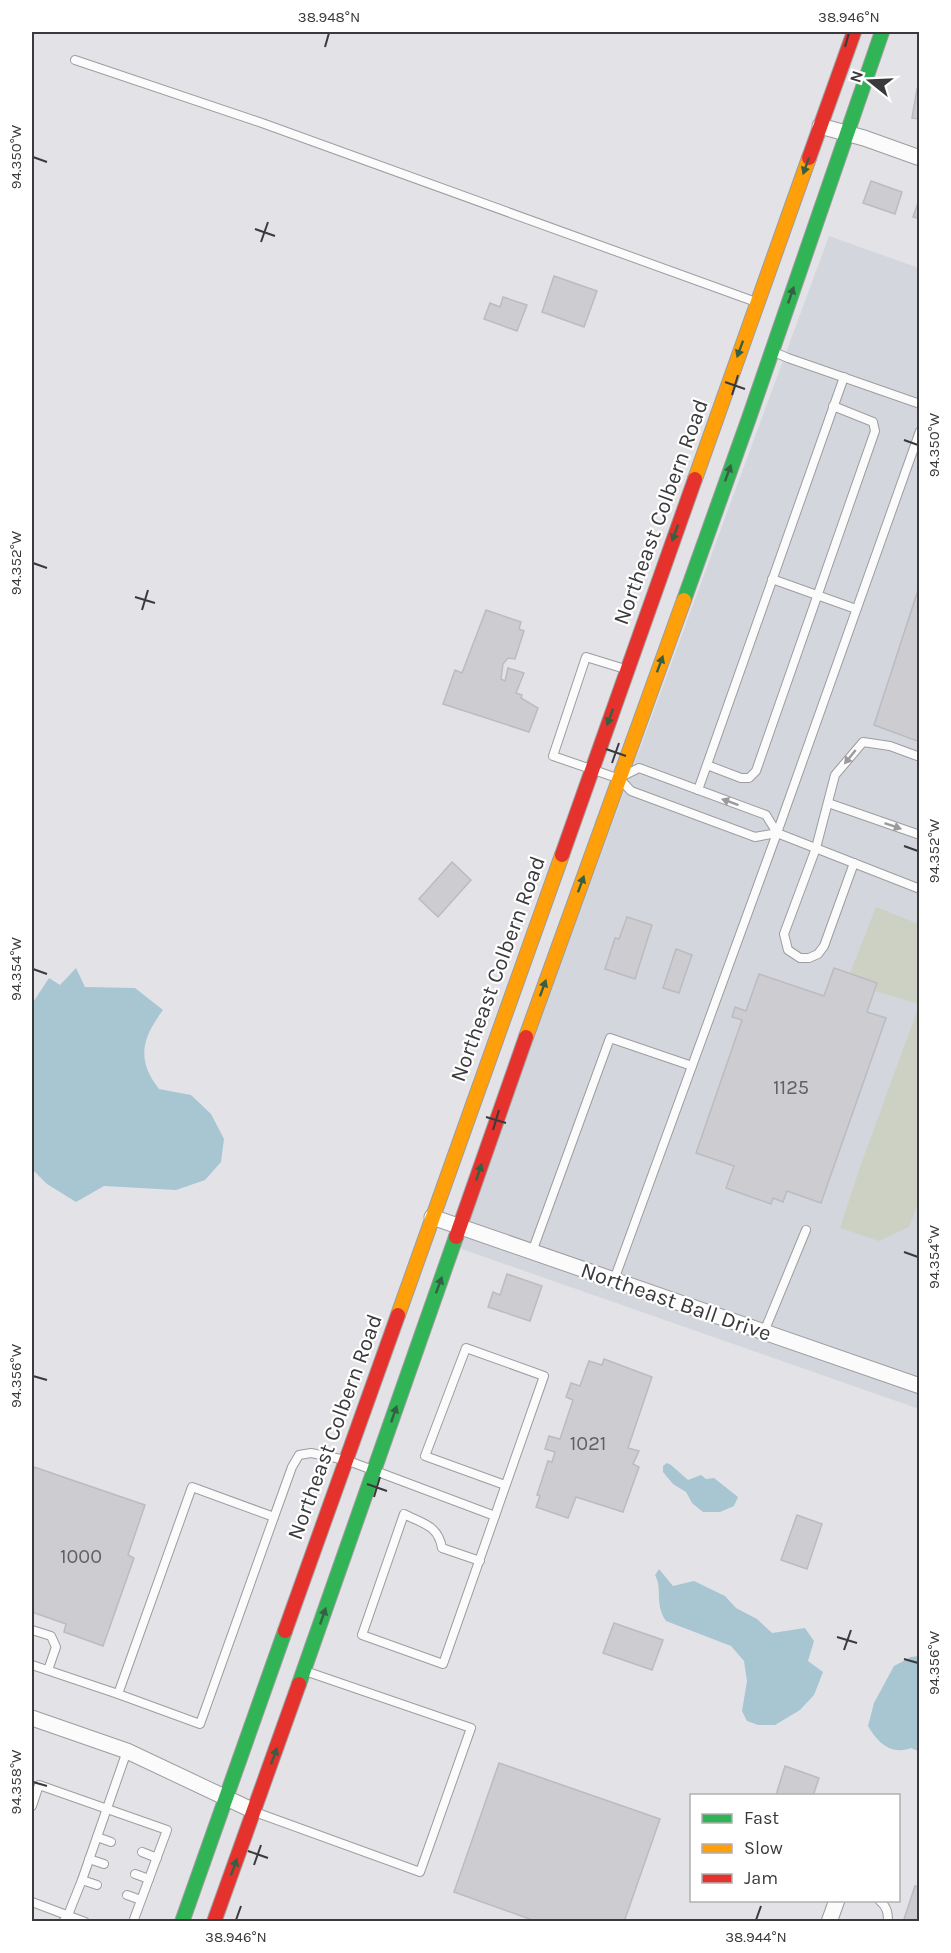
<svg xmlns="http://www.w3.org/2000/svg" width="951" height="1953" font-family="Karla,sans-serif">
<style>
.built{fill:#d4d6de}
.green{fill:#ccd1c3}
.water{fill:#a7c6d1}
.building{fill:#cdccd0;stroke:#bcbbbf;stroke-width:1.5}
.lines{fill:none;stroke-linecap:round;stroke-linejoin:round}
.lane-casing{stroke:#9d9da0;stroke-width:10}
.street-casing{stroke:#9d9da0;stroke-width:17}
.fast-casing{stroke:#9d9da0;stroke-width:16}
.slow-casing{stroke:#9d9da0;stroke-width:16}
.jam-casing{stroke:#9d9da0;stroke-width:16}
.lane{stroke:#fbfbfb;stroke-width:8}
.street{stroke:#fbfbfb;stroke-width:15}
.fast{stroke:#30b455;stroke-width:14}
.slow{stroke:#ff9f0a;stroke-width:14}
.jam{stroke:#e5322d;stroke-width:14}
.oneway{fill:#375f44}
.oneway2{fill:#9a9a9c}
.ticks{fill:none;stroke:#3a3a3d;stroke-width:2}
.labels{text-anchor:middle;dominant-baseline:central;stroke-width:4.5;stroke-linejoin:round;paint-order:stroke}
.number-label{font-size:20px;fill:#616164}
.street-label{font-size:22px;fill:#3a3a3d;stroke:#fff}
.neatline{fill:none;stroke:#3a3a3d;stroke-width:2}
.ticks-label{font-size:15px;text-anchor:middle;fill:#3a3a3d}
</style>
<rect width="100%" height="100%" fill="#e3e3e7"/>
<path class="built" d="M829,236L919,268V1409L456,1247Z"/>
<g class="green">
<path d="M876,907L919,924V1004L875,991L877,983L850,973Z"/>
<path d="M919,1006V1201L909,1227L879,1241L840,1228L861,1164Z"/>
</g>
<g class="water">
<path d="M76,968L85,987L135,988L163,1010C142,1038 136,1060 159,1089L191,1095L211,1114L224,1139L221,1162L205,1180L176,1190L104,1186L76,1202L47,1184L32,1169V1004L49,978L60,985Z"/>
<path d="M667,1463L671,1465L688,1480L701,1475L706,1479L714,1478L738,1497L734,1506L720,1512H703L692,1503L686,1492L673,1484L663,1472V1466Z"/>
<path d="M659,1569L673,1586L694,1581L725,1596L736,1608L757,1619L772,1633L805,1628L814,1641L808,1661L823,1672L814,1695L800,1710L775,1725H758L747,1721L742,1711L747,1681L744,1661L731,1646L666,1621C654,1603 663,1589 655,1575Z"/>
<path d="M919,1656V1750L918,1751L911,1748C890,1756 877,1741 868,1726L874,1703L894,1666L911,1657Z"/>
</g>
<g class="building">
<path d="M917,89H920V119L912,118Z"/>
<path d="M871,181L902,192L895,214L863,203Z"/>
<path d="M920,197V219L913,217Z"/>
<path d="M554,276L597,291L584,327L542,312Z"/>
<path d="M503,297L527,305L517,331L484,319L490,303L500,307Z"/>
<path d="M920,584V742L874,725Z"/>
<path d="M486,610L521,622L519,629L524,631L515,659L508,658L503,664L501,679L505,681L508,668L524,673L516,693L522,695L521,698L538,708L529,732L443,704L455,670L462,673Z"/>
<path d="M452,862L471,880L438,917L419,899Z"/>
<path d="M627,917L652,925L635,979L605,969L615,938L619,939Z"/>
<path d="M676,949L692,955L679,993L663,988Z"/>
<path d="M834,968L877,983L867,1012L886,1018L821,1203L787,1191L783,1202L773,1198L771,1204L726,1188L734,1166L696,1153L742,1020L732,1017L735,1007L746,1011L759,974L824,996Z"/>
<path d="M507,1274L542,1286L530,1321L488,1307L493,1292L500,1295Z"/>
<path d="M604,1359L652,1377L628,1448L639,1451L633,1464L639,1467L623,1512L576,1497L568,1518L536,1507L540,1496L537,1495L548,1461L552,1462L555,1452L545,1449L549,1436L560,1439L573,1400L566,1397L571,1383L580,1386L589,1361L602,1365Z"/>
<path d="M34,1467L145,1505L128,1555L134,1558L103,1646L64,1632L66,1624L32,1612V1615V1476Z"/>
<path d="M797,1515L822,1524L807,1569L781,1560Z"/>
<path d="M614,1623L663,1640L652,1670L603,1653Z"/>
<path d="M499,1763L660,1819L624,1922H538L454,1892Z"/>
<path d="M785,1766L819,1778L813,1796L776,1795Z"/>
<path d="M915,1886L920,1887V1922H903Z"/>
</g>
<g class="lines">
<g class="lane-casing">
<g id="lane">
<path d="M75,60L262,123L756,302"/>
<path d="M774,352L788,358L920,404"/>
<path d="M772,579L856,609"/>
<path d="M707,765L741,778H749L756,771L875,431L873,422L833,406"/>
<path d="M617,778L553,756L586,657L625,669"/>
<path d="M698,790L844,377"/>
<path d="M828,803L920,835"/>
<path d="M777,833L766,815L639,768L619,778L631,791L755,837L777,833L920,889"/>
<path d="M854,863L824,946L818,954L809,958H800L788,950L784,934L816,848L835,775L863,742L890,746L920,757"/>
<path d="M532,1252L610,1038L692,1066"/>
<path d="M614,1280L777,833L920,431"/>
<path d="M764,1332L806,1230"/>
<path d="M192,1487L274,1517L200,1724L118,1694Z"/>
<path d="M274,1517L292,1467L299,1455L311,1453L346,1460L495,1516"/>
<path d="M480,1561L442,1548C438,1525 423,1524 404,1514L362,1635L443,1664L544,1376L466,1348L425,1456L505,1485"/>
<path d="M32,1630L51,1636L56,1647L48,1670"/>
<path d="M32,1665L118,1694"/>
<path d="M32,1806L39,1785L167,1830L133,1922"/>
<path d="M255,1812L420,1872L471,1728L305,1671"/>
<path d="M97,1837L111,1842"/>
<path d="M142,1852L157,1858"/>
<path d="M89,1859L104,1864"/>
<path d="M135,1874L149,1879"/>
<path d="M82,1880L97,1885"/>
<path d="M127,1895L141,1900"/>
<path d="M879,1900C887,1907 888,1912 888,1922"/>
<path d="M32,1902L85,1922"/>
<path d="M63,1922L68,1915L82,1880L127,1751"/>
</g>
</g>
<g class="street-casing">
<g id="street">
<path d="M820,126L864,138L920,158"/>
<path d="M432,1217L920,1386"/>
<path d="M32,1718L127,1751L254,1811"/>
<path d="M829,1922L837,1900"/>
</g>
</g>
<g class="fast-casing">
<g id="fast">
<path d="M684,600L749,418L882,32"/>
<path d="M299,1684L456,1237"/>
<path d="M182,1922L285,1631"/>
</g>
</g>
<g class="slow-casing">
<g id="slow">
<path d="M695,479L809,158"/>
<path d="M526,1037L684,600"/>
<path d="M398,1315L562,855"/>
</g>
</g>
<g class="jam-casing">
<g id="jam">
<path d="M809,158L854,32"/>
<path d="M562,855L695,479"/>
<path d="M456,1237L526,1037"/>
<path d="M285,1631L398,1315"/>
<path d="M214,1922L299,1684"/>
</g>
</g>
<use href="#lane" class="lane"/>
<use href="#street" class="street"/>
<use href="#fast" class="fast"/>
<use href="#slow" class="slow"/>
<use href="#jam" class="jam"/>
</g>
<defs><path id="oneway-solid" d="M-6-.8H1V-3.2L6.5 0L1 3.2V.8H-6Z" transform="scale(1.5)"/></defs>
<g class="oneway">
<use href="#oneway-solid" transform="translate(806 166) rotate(110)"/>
<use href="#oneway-solid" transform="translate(791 295) rotate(-71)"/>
<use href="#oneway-solid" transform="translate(740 349) rotate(110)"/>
<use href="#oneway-solid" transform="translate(728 473) rotate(-70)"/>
<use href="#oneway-solid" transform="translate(675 533) rotate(110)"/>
<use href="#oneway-solid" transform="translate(660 664) rotate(-70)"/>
<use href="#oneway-solid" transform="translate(610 717) rotate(110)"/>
<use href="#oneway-solid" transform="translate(581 884) rotate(-70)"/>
<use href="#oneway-solid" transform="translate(543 988) rotate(-70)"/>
<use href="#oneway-solid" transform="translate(479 1172) rotate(-71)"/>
<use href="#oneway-solid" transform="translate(439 1285) rotate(-70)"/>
<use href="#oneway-solid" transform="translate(394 1414) rotate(-71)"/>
<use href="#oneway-solid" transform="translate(323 1616) rotate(-71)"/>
<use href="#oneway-solid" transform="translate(274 1756) rotate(-70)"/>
<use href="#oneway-solid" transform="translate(234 1867) rotate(-70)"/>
</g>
<g class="oneway2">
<use href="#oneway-solid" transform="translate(850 757) rotate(129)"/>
<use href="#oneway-solid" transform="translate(730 802) rotate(-160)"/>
<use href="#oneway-solid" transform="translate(893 826) rotate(19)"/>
</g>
<path class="ticks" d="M325,47L329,33M845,47L849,33M33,157L47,162M255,229L275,236M261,242L268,222M725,382L745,389M732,395L738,375M904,440L918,445M33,563L47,568M135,597L155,603M142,610L148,590M606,749L626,756M612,763L619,743M904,846L918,851M33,969L47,974M486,1117L506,1123M493,1130L499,1110M904,1252L918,1257M33,1376L47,1380M367,1484L387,1491M374,1497L380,1477M837,1637L857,1643M844,1650L851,1630M904,1659L918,1663M33,1782L47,1786M248,1851L268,1858M254,1865L261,1845M236,1920L241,1906M756,1920L761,1906"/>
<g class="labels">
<g class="number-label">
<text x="791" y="1087">1125</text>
<text x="588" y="1443">1021</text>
<text x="81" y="1556">1000</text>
</g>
<g class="street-label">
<text transform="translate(661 512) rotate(-70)">Northeast Colbern Road</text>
<text transform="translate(498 969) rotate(-70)">Northeast Colbern Road</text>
<text transform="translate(676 1302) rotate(19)">Northeast Ball Drive</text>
<text transform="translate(335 1427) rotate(-70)">Northeast Colbern Road</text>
</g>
</g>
<rect width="951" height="1953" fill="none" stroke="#ffffff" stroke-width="66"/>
<rect x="690" y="1794" width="210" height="108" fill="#ffffff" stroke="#b0b0b1" stroke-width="1.5"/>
<rect x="702" y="1814" width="30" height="9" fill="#30b455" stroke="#b0b0b1" stroke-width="1.5"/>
<text x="744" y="1824" font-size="18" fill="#3a3a3d">Fast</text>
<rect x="702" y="1844" width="30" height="9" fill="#ff9f0a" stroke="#b0b0b1" stroke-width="1.5"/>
<text x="744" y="1854" font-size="18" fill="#3a3a3d">Slow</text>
<rect x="702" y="1874" width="30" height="9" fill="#e5322d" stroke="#b0b0b1" stroke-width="1.5"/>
<text x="744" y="1884" font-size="18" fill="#3a3a3d">Jam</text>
<g transform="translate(870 81) rotate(288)" stroke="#ffffff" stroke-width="4.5" paint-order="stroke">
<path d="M0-4.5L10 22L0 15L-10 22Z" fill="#3a3a3d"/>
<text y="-9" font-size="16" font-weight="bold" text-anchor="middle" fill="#3a3a3d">N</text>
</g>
<rect x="33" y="33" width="885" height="1887" class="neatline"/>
<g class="ticks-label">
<text x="329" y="22">38.948°N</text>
<text x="849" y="22">38.946°N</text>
<text transform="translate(16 157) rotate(-90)" y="5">94.350°W</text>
<text transform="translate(934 445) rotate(-90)" y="5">94.350°W</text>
<text transform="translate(16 563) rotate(-90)" y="5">94.352°W</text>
<text transform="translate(934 851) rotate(-90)" y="5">94.352°W</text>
<text transform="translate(16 969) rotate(-90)" y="5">94.354°W</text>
<text transform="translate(934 1257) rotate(-90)" y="5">94.354°W</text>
<text transform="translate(16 1376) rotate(-90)" y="5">94.356°W</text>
<text transform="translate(934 1663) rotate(-90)" y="5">94.356°W</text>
<text transform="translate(16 1782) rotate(-90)" y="5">94.358°W</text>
<text x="236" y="1942">38.946°N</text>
<text x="756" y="1942">38.944°N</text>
</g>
</svg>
